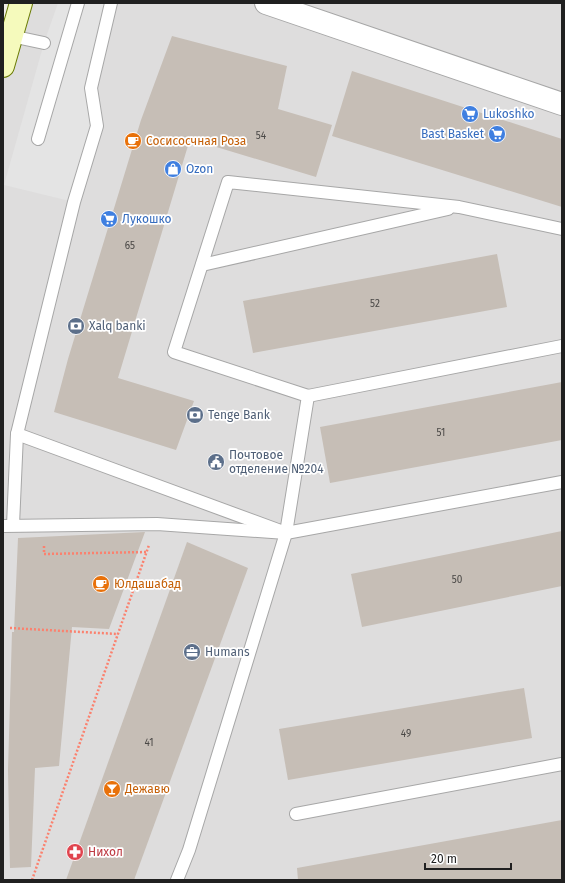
<svg xmlns="http://www.w3.org/2000/svg" width="565" height="883" font-family="'Fira Sans',sans-serif">
<style>
.residential{fill:#dedddd}
.parking{fill:#e4e4e4}
.building{fill:#c6beb6}
.lines{fill:none;stroke-linecap:round;stroke-linejoin:round}
.lane-casing{stroke:#a7a7a7;stroke-width:14}
.street-casing{stroke:#a7a7a7;stroke-width:24}
.secondary-casing{stroke:#6a7b04;stroke-width:24}
.path{stroke:#fb816e;stroke-width:2.5;stroke-dasharray:2 2;stroke-linecap:butt}
.lane{stroke:#fff;stroke-width:12}
.street{stroke:#fff;stroke-width:22}
.secondary{stroke:#f5fabc;stroke-width:22}
.labels{text-anchor:middle;dominant-baseline:central;stroke-width:3.5;stroke-linejoin:round;paint-order:stroke}
.number-label{font-size:10px;fill:#4a4846}
.shop-label{font-size:12px;fill:#366cbe;stroke:#fff;text-anchor:start}
.food-label{font-size:12px;fill:#c56008;stroke:#fff;text-anchor:start}
.service-label{font-size:12px;fill:#4e5e75;stroke:#fff;text-anchor:start}
.health-label{font-size:12px;fill:#be3a42;stroke:#fff;text-anchor:start}
</style>
<rect width="100%" height="100%" fill="#f1eee7"/>
<path class="residential" d="M21,3H562V880H3V66Z"/>
<path class="parking" d="M58,3H111L91,88L97,126L74,202L4,185L44,43Z"/>
<g class="building">
<path d="M172,36L287,66L278,109L332,125L316,177L190,139L118,378L194,401L176,450L54,412L68,359L141,120Z"/>
<path d="M352,71L562,139V207L332,136Z"/>
<path d="M497,254L507,307L253,353L243,301Z"/>
<path d="M562,382V440L330,483L320,427Z"/>
<path d="M562,531V586L362,627L351,574Z"/>
<path d="M145,532L109,629L72,627L59,766L35,768L31,867L10,868L8,770L12,632H14L18,538Z"/>
<path d="M187,542L248,568L134,880H66Z"/>
<path d="M524,688L532,738L288,780L279,729Z"/>
<path d="M562,820V880H298L297,868Z"/>
</g>
<g class="lines">
<g class="lane-casing">
<g id="lane">
<path d="M11,36L44,43"/>
<path d="M38,139L78,3"/>
<path d="M202,265L448,209"/>
<path d="M308,396L562,346"/>
<path d="M17,434L286,533L308,396L174,352L228,182L459,207L562,229"/>
<path d="M13,525L17,434L74,202L97,126L91,88L111,3"/>
<path d="M3,526L157,524L286,533L562,482"/>
<path d="M296,814L562,764"/>
<path d="M177,880L189,850L286,533"/>
</g>
</g>
<g class="street-casing">
<path id="street" d="M266,3L562,104"/>
</g>
<g class="secondary-casing">
<path id="secondary" d="M3,66L21,3"/>
</g>
<g class="path">
<path d="M44,546V554L147,552"/>
<path d="M10,628L118,634"/>
<path d="M32,880L149,545"/>
</g>
<use href="#lane" class="lane"/>
<use href="#street" class="street"/>
<use href="#secondary" class="secondary"/>
</g>
<defs>
<g id="supermarket-disc" transform="scale(0.9)"><circle r="9.5" fill="#3f7fe0" stroke="#fff"/><path d="M-6-5.5h2.5l.6 2H6L4.5 2H-2.5L-4.4-4H-6ZM-1.5 3.2a1.3 1.3 0 1 0 .1 0ZM3 3.2a1.3 1.3 0 1 0 .1 0Z" fill="#fff"/></g>
<g id="cafe-disc" transform="scale(0.9)"><circle r="9.5" fill="#e8710a" stroke="#fff"/><path d="M-5.5-4.5H6V0H3Q3 3.5 0 3.5H-2.5Q-5.5 3.5-5.5 0ZM3-3.2v2h1.7v-2ZM-6 4.5H4V6H-6Z" fill="#fff"/></g>
<g id="shop-disc" transform="scale(0.9)"><circle r="9.5" fill="#3f7fe0" stroke="#fff"/><path d="M-5-2.5h2.3a2.7 3.5 0 0 1 5.4 0H5L5.5 6h-11ZM-1.5-2.5h3a1.5 2.3 0 0 0-3 0Z" fill="#fff"/></g>
<g id="bank-disc" transform="scale(0.9)"><circle r="9.5" fill="#5c6f8a" stroke="#fff"/><path d="M-6-4H6V4H-6ZM0-2.3a2.3 2.3 0 1 0 0 4.6a2.3 2.3 0 1 0 0-4.6Z" fill="#fff"/></g>
<g id="civic-disc" transform="scale(0.9)"><circle r="9.5" fill="#5c6f8a" stroke="#fff"/><path d="M-.6-6.5H3V-4.5H.6V-3L4-1V1h2V6H-6V1h2V-1L-.6-3ZM-1.2 2.5V6h2.4V2.5Z" fill="#fff"/></g>
<g id="office-disc" transform="scale(0.9)"><circle r="9.5" fill="#5c6f8a" stroke="#fff"/><path d="M-6-3h4V-5.5h4V-3h4V5H-6ZM-1-4.5V-3h2v-1.5ZM-6 0V1H6V0Z" fill="#fff"/></g>
<g id="bar-disc" transform="scale(0.9)"><circle r="9.5" fill="#e8710a" stroke="#fff"/><path d="M-6-5H6L.8 .8V4.5H3.5V6h-7V4.5H-.8V.8Z" fill="#fff"/></g>
<g id="pharmacy-disc" transform="scale(0.9)"><circle r="9.5" fill="#e0444e" stroke="#fff"/><path d="M-2-6h4v4h4v4h-4v4h-4v-4h-4v-4h4Z" fill="#fff"/></g>
</defs>
<g fill-rule="evenodd">
<use href="#supermarket-disc" x="470" y="114"/>
<use href="#supermarket-disc" x="497" y="134"/>
<use href="#cafe-disc" x="133" y="141"/>
<use href="#shop-disc" x="173" y="169"/>
<use href="#supermarket-disc" x="109" y="219"/>
<use href="#bank-disc" x="76" y="326"/>
<use href="#bank-disc" x="195" y="415"/>
<use href="#civic-disc" x="216" y="462"/>
<use href="#cafe-disc" x="101" y="584"/>
<use href="#office-disc" x="192" y="652"/>
<use href="#bar-disc" x="112" y="789"/>
<use href="#pharmacy-disc" x="75" y="852"/>
</g>
<g class="labels">
<g class="number-label">
<text x="261" y="136">54</text>
<text x="130" y="246">65</text>
<text x="375" y="304">52</text>
<text x="441" y="433">51</text>
<text x="457" y="580">50</text>
<text x="406" y="734">49</text>
<text x="149" y="743">41</text>
</g>
<g class="shop-label">
<text x="483" y="114">Lukoshko</text>
<text x="484" y="134" text-anchor="end">Bast Basket</text>
<text x="186" y="169">Ozon</text>
<text x="122" y="219">Лукошко</text>
</g>
<g class="food-label">
<text x="146" y="141">Сосисосчная Роза</text>
<text x="114" y="584">Юлдашабад</text>
<text x="125" y="789">Дежавю</text>
</g>
<g class="service-label">
<text x="89" y="326">Xalq banki</text>
<text x="208" y="415">Tenge Bank</text>
<text x="229" y="455">Почтовое<tspan x="229" dy="14">отделение №204</tspan></text>
<text x="205" y="652">Humans</text>
</g>
<g class="health-label">
<text x="88" y="852">Нихол</text>
</g>
</g>
<rect width="565" height="883" fill="none" stroke="#202020" stroke-width="8"/>
<path d="M425 863v6h86v-6" fill="none" stroke="#202020" stroke-width="2"/>
<text x="431" y="863" font-size="12" fill="#202020" stroke="#ffffff" stroke-width="3" paint-order="stroke">20 m</text>
</svg>
